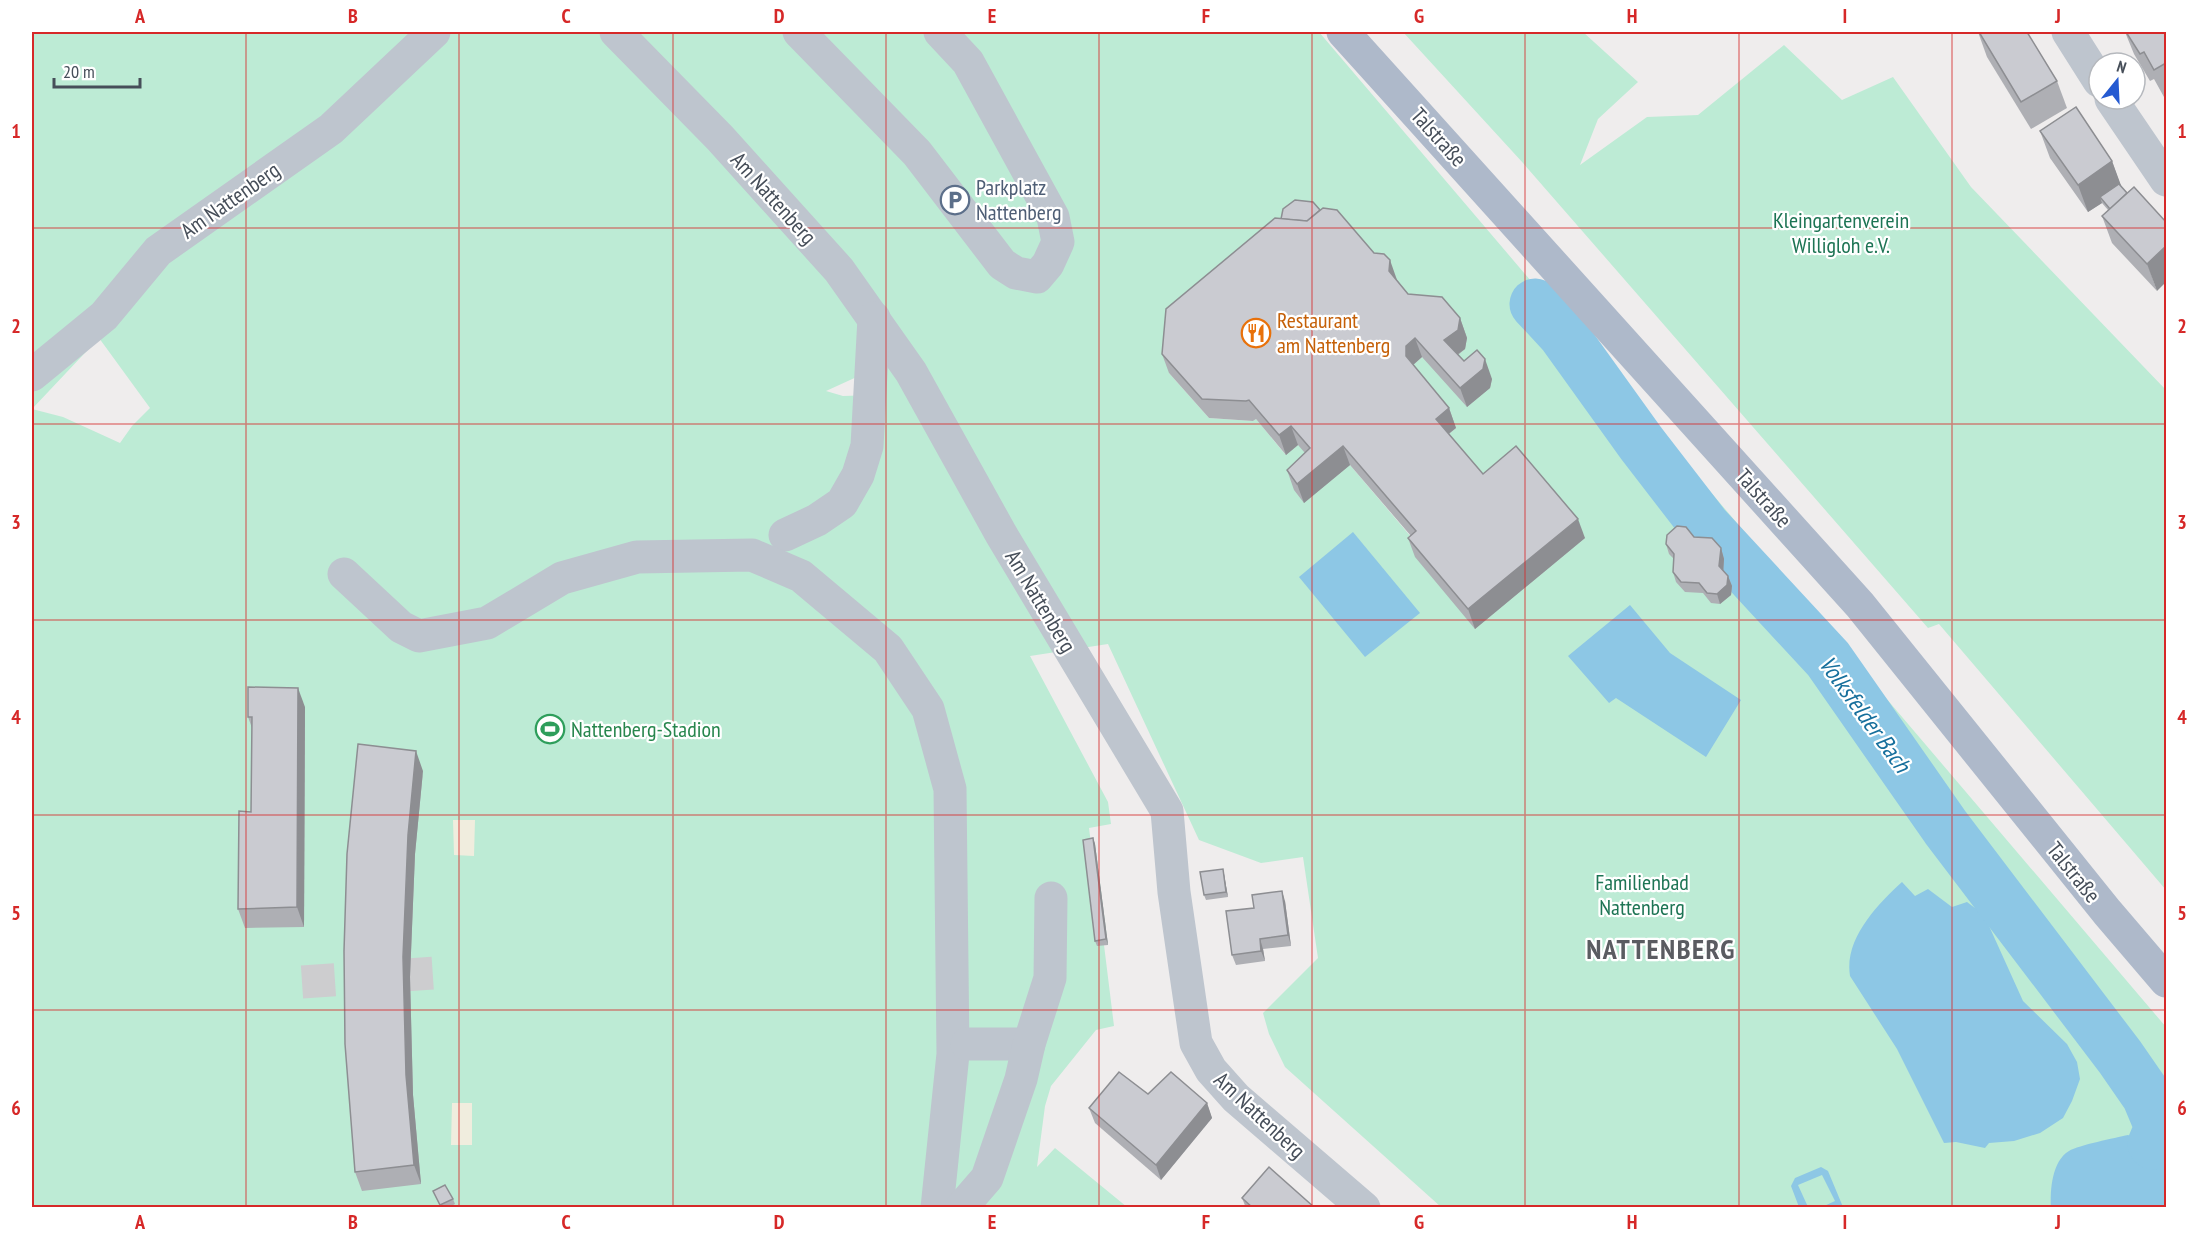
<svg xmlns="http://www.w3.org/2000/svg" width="2198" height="1239" font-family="'PT Sans Narrow',sans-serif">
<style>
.green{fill:#bdebd5;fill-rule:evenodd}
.sand{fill:#f0edde}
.water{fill:#8dc7e5}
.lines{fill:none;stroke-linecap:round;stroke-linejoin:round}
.river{stroke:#8dc7e5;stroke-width:51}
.minor-tunnel{stroke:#cdcdcf;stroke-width:33;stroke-dasharray:33 16;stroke-linecap:butt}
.minor{stroke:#bec5ce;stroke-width:33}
.major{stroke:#aeb9ca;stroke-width:33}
.wall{fill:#aeafb4}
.shaded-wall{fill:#8d8e92}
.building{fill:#cacbd1;stroke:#8d8e92;stroke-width:1.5}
.grid{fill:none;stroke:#d62828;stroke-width:1.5;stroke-opacity:0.55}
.labels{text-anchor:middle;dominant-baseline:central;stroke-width:4.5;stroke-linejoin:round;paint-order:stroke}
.street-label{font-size:22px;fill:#464e59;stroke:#fff}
.service-label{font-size:22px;fill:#4e5e75;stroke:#fff;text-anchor:start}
.park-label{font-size:22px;fill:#1d7454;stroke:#fff}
.food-label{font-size:22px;fill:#c56008;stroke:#fff;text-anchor:start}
.leisure-label{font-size:22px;fill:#27864d;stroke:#fff;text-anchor:start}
.water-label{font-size:24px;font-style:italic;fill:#166f9c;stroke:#fff}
.district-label{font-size:28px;font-weight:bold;letter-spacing:1.5px;fill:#5a5c61;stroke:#fff}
.neatline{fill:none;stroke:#d62828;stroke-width:2}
.grid-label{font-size:20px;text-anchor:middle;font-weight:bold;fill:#d62828}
</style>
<rect width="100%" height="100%" fill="#efeded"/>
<g class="green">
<path d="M32,32H1319L2166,1027V1207H1441L1285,1067L1269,1034L1263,1013L1318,958L1303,857L1261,863L1199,840L1108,644L1030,656L1108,802L1111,824L1089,828L1091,844H1095L1108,945H1104L1114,1026L1096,1030L1051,1086L1045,1106L1037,1167L1055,1148L1127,1207H32ZM1397,280C1397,299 1456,363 1471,381L1422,357L1413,365V376L1456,428L1443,438L1490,493L1423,551L1350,465L1298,445L1285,454L1256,419L1253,421L1209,418L1169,373ZM99,338L150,408L132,426L120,443L63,417L32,409ZM872,370L875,395L843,396L826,391Z"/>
<path d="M1403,32H1583L1638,82L1598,119L1580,165L1647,117L1698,115L1784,45L1842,100L1893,77L1971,187L2166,390V890L1939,624L1928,628L1523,163Z"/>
</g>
<g class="sand">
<path d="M453,820H475L474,856L454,855Z"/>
<path d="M452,1103H472V1145H451Z"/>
</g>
<g class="water">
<path d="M1353,532L1420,613L1365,657L1299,577Z"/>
<path d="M1630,605L1670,653L1741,700L1706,757L1616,698L1609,703L1568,656Z"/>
<path d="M1902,882L1915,896L1928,889L1952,907L1967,902L1975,908L1980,906L2023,1001L2067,1044L2077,1062L2080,1079L2072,1101L2063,1118L2040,1133L2014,1141L1989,1143L1985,1148L1956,1142L1944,1143L1897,1049L1850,976C1844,939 1877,905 1902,882Z"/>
<path d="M2128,1135L2153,1144L2166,1159V1207H2051C2050,1190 2052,1161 2069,1151C2079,1145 2115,1138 2128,1135Z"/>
<path d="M1821,1167L1828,1171L1843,1207H1822L1835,1201L1822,1175L1798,1185L1808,1207H1799L1791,1186L1795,1178Z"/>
</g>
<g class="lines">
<path class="river" d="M1535,304L1562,333L1641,443L1705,526L1828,659L1946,828L2120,1057L2147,1096L2160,1127L2153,1144"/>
<path class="minor-tunnel" d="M302,982L435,973"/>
<g class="minor">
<path d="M616,32L720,138L839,270L911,372L1001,534L1167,811L1174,892L1196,1043L1211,1070L1236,1098L1364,1208"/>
<path d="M799,32L917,153L1002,264L1016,273L1037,277L1048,264L1058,242L1053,217L968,62L940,32"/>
<path d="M2068,32L2099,81"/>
<path d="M2111,99L2166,180"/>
<path d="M32,375L104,316L158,251L331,129L434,32"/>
<path d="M785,535L817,520L842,503L858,475L867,446L874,318"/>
<path d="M344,574L401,627L419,636L487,623L562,578L637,557L752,555L801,576L888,649L928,709L950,789L953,1054L937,1208"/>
<path d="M967,1044H1029"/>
<path d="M961,1208L987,1178L1021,1079L1029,1044L1050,978L1051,898"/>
</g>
<path class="major" d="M1343,32L1860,605L2107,912L2166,981"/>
</g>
<g class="wall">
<path d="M1978,32L2057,81L2067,108L2031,129L1987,57Z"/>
<path d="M2125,32H2166V95L2164,97L2154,79L2150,81L2134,54Z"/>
<path d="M2040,131L2112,161L2157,291L2112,243L2102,216L2108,210L2102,203L2088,212L2050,158Z"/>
<path d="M1320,210L1397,280L1408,294L1460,318L1467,338L1465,349L1458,355L1464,361L1492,379L1490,388L1467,407L1422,357L1413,365L1449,408L1456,428L1449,434L1483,474L1585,538L1475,629L1415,557L1408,538L1411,536L1350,465L1304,503L1294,490L1287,470L1305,453L1298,445L1286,455L1256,419L1253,421L1209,418L1169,373L1162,354L1281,219Z"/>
<path d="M1694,537L1721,548L1724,559L1723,571L1728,576L1732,586L1731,595L1720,604L1711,603L1703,593L1685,592L1676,582L1673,572L1674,559L1669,554L1666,544Z"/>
<path d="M305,707L304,927L245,928L238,909L251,812L252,728L248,717Z"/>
<path d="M423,771L415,854L410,977L413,1095L421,1184L362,1191L355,1172Z"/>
<path d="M1093,838L1095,844L1108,945L1097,946L1095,941Z"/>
<path d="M1224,874L1228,897L1206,900L1204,895Z"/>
<path d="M1285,901L1291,946L1263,949L1265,961L1236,965L1232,955L1254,908Z"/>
<path d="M1148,1094L1207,1103L1212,1118L1161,1180L1095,1123L1089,1108Z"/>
<path d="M433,1191L453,1199L455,1204L448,1208H441Z"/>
<path d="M1242,1198L1315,1208H1246Z"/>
</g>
<g class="shaded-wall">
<path d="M2112,161L2122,188L2100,197L2102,203L2088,212L2078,185Z"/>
<path d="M2166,246V282L2157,291L2147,264Z"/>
<path d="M1390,260L1397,280L1396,290L1389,271Z"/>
<path d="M1460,318L1467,338L1465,349L1451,359L1444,340Z"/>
<path d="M1415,338L1422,357L1413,365L1406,356V346Z"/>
<path d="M1485,359L1492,379L1490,388L1467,407L1460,388Z"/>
<path d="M1449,408L1456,428L1443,438L1436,419Z"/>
<path d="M1291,426L1298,445L1286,455L1279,435Z"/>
<path d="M1343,446L1350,465L1304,503L1297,484Z"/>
<path d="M1578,519L1585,538L1475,629L1468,609Z"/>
<path d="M1721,548L1724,559L1723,576L1719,566Z"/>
<path d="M1728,576L1732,586L1731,595L1720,604L1717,594Z"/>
<path d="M298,688L305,707L304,927L297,907Z"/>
<path d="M416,751L423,771L415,854L410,977L413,1095L421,1184L414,1165L406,1075L403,957L408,835Z"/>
<path d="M1093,838L1095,844L1108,945L1106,939Z"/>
<path d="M1223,869L1224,874L1228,897L1226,892Z"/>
<path d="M1282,891L1285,901L1291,946L1288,935Z"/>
<path d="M1260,939L1263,949L1265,961L1261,951Z"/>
<path d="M1207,1103L1212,1118L1161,1180L1156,1165Z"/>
</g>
<g class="building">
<path d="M1979,32H2027L2057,81L2021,102Z"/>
<path d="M2126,32H2166V63L2154,70L2144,52L2140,54Z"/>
<path d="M2076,107L2112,161L2078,185L2040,131Z"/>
<path d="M2119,184L2127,193L2110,209L2100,197Z"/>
<path d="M2134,187L2166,222V246L2147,264L2102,216Z"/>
<path d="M1295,200L1313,202L1320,210L1307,221L1281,219L1283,209Z"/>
<path d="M1323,208L1337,210L1374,253L1384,254L1390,260L1389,271L1408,294L1442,297L1460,318L1458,330L1444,340L1464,361L1477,350L1485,359L1483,369L1460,388L1415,338L1406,346V356L1449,408L1436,419L1483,474L1516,446L1578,519L1468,609L1408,538L1416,531L1343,446L1297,484L1287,470L1310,448L1291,426L1279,435L1249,400L1246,401L1202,399L1162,354L1166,309L1275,218L1307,221Z"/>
<path d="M1677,526L1686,527L1694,537L1712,538L1721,548L1719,566L1728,576L1727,585L1717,594L1707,593L1699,583L1681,582L1673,572L1674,554L1666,544L1667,535Z"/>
<path d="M248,687L298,688L297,907L238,909L239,811L251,812L252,717H248Z"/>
<path d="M358,744L416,751L408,835L403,957L406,1075L414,1165L355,1172L345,1044L344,951L347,854Z"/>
<path d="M1093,838L1106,939L1095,941L1083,840Z"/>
<path d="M1223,869L1226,892L1204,895L1200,872Z"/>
<path d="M1282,891L1288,935L1260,939L1261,951L1232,955L1226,911L1254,908L1252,895Z"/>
<path d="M1119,1072L1148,1094L1171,1072L1207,1103L1156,1165L1089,1108Z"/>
<path d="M1269,1167L1315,1208H1253L1242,1198Z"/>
<path d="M445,1185L453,1199L440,1205L433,1191Z"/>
</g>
<path class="grid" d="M246,32V1208M459,32V1208M673,32V1208M886,32V1208M1099,32V1208M1312,32V1208M1525,32V1208M1739,32V1208M1952,32V1208M32,228H2166M32,424H2166M32,620H2166M32,815H2166M32,1010H2166"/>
<defs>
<g id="parking-ring" transform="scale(1.5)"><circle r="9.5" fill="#fff" stroke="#5c6f8a" stroke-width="1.5"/><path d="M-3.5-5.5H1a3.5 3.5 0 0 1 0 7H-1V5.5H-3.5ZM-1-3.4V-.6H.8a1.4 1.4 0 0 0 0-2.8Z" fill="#5c6f8a"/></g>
<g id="restaurant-ring" transform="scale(1.5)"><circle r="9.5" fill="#fff" stroke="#e8710a" stroke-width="1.5"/><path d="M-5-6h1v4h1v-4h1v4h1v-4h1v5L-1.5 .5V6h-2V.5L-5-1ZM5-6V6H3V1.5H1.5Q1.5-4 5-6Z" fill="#e8710a"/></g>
<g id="stadium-ring" transform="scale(1.5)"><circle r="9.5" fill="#fff" stroke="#2e9e5b" stroke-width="1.5"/><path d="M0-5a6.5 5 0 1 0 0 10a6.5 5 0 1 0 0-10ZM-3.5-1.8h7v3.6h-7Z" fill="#2e9e5b"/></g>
</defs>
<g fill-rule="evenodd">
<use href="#parking-ring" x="955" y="200"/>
<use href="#restaurant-ring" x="1256" y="333"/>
<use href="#stadium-ring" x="550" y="729"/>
</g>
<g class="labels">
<g class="street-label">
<text transform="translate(1439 137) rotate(48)">Talstraße</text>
<text transform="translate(774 198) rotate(48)">Am Nattenberg</text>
<text transform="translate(230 200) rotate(-35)">Am Nattenberg</text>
<text transform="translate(1764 498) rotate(48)">Talstraße</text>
<text transform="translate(1041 601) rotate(59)">Am Nattenberg</text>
<text transform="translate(2074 872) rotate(51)">Talstraße</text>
<text transform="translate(1260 1115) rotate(43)">Am Nattenberg</text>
</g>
<g class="service-label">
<text x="976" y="187">Parkplatz<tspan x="976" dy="25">Nattenberg</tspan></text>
</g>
<g class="park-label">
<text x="1841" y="220">Kleingartenverein<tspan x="1841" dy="25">Willigloh e.V.</tspan></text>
<text x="1642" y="882">Familienbad<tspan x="1642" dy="25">Nattenberg</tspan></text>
</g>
<g class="food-label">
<text x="1277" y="320">Restaurant<tspan x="1277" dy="25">am Nattenberg</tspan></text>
</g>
<g class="leisure-label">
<text x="571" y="729">Nattenberg-Stadion</text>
</g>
<g class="water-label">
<text transform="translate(1865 714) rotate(54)">Volksfelder Bach</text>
</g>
<g class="district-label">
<text x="1661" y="948">NATTENBERG</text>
</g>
</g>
<rect width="2198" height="1239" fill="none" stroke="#ffffff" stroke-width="66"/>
<g transform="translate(2117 81) rotate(18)"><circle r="28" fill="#ffffff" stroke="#b5b8bd" stroke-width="1.5"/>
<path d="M0-4.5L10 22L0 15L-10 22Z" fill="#255ad1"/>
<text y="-9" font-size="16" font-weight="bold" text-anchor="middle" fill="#464e59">N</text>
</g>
<path d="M54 78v9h86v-9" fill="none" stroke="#464e59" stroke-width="3"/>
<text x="63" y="78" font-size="18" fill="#464e59" stroke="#ffffff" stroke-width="4.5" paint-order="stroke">20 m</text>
<rect x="33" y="33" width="2132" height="1173" class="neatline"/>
<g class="grid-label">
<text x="140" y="23">A</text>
<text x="353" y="23">B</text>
<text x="566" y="23">C</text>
<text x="779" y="23">D</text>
<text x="992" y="23">E</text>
<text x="1206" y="23">F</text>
<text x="1419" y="23">G</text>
<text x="1632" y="23">H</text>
<text x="1845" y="23">I</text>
<text x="2058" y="23">J</text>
<text x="16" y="138">1</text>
<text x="2182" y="138">1</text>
<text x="16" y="333">2</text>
<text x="2182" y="333">2</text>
<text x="16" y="529">3</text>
<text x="2182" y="529">3</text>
<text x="16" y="724">4</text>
<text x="2182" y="724">4</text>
<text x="16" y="920">5</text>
<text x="2182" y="920">5</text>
<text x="16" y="1115">6</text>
<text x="2182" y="1115">6</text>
<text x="140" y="1229">A</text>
<text x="353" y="1229">B</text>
<text x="566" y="1229">C</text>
<text x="779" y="1229">D</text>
<text x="992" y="1229">E</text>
<text x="1206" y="1229">F</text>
<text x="1419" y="1229">G</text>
<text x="1632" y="1229">H</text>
<text x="1845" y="1229">I</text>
<text x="2058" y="1229">J</text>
</g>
</svg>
